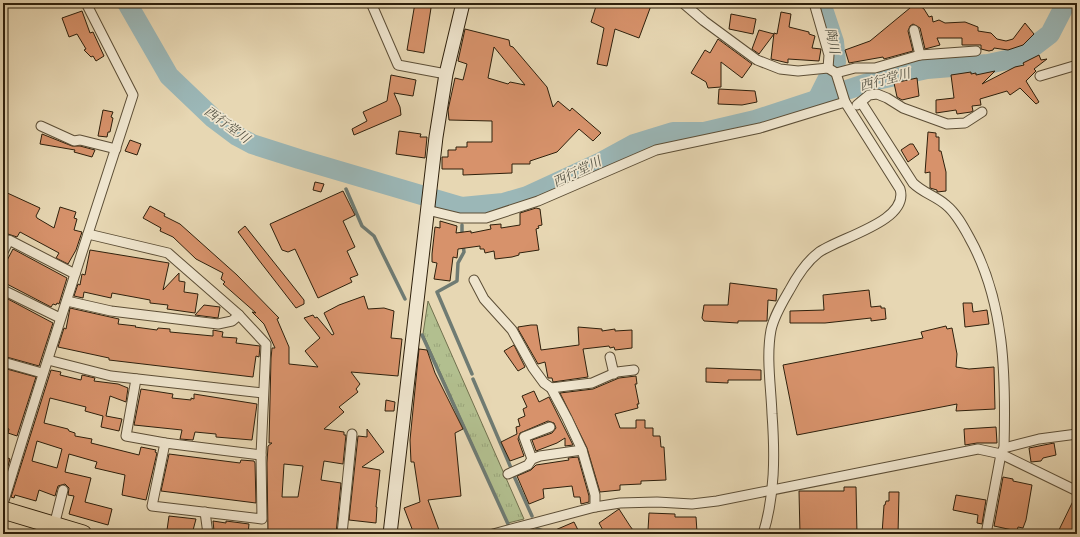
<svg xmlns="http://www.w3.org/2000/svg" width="1080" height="537" font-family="Cardo,'Noto Serif JP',serif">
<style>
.park{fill:url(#park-tufts);stroke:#70704e}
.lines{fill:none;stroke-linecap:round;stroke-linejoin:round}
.stream{stroke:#6f7b73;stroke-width:3.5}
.river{stroke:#9bb7b7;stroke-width:20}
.building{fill:#d7926b;stroke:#2e200c;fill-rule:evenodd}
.street-casing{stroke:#5c4e36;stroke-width:11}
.secondary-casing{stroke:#2e200c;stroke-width:15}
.highway-casing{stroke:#2e200c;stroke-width:19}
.street{stroke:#efe5ce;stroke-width:9}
.secondary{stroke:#efe5ce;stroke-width:13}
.highway{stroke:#e7d7b3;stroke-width:17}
.labels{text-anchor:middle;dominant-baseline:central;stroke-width:3.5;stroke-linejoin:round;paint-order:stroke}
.water-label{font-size:13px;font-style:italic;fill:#4f4d3f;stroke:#efe5ce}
</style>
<defs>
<pattern id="park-tufts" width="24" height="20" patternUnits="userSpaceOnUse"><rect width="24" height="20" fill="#b2bf8f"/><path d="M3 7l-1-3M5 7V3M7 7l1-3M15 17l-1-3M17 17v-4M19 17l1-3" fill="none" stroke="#99a47a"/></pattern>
</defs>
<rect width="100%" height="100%" fill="#e7d7b3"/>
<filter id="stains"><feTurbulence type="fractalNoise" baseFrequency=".005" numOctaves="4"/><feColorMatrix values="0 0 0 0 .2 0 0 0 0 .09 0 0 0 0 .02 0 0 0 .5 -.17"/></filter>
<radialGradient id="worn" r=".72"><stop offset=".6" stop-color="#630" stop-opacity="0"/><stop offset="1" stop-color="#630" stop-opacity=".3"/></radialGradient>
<path class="park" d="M428,301L524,519L508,523L423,334Z"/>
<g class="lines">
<g class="stream">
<path d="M346,189L362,226L374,236L405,299"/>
<path d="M462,225V236"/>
<path d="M463,244L464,252L458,263L457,281L437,292L472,374"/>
<path d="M422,335L508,524"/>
<path d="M473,379L511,468"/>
<path d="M514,476L532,516"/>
<path d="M537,529L543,531L544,534"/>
</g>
<g class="river">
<path d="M127,3L169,76L213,118L237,136L252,144L299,159L462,207L503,203L527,196L601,162L634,144L673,132H704L755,120L877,80L927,69L988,64L1011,59L1033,47L1050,34L1066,3"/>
<path d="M817,100L836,62L834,42L821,3"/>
</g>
</g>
<g class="building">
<path d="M415,3H424L431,8L424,53L407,50Z"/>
<path d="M597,3H652L639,38L615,29L607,66L597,64L604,28L591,22Z"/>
<path d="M916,3L924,9L929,17L932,16L933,22L939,20L945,23L965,22L978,27V31L991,33L997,39L1006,41L1013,39L1025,23L1034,34L1023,45L1008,50L994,48L993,50L989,51L981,49V45H962V38H937L940,45L925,49L920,28L913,24L910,26L908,31L913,51L884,59L883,57L849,63L845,50L870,41Z"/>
<path d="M82,11L90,33L93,32L104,56L96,61L93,56L91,57L84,50L86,49L77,34L69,37L62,18Z"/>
<path d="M781,12L791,14L789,27L809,32V34L815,36L812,48L821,49L819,61L788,59V63L771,59L774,33L777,34Z"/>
<path d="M731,14L756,19L753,34L729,29Z"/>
<path d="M465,29L509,40L510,46L513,47L547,87L553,107L558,101L570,111L572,108L601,133L593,141L579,129L557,152L530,161V164H512V173L463,175V169H442V157H448V150H456V147H467V142H492V121L449,120L448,110L455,78L463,80L467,64L458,61ZM494,47L525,85L510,82L508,84L488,78Z"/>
<path d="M759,30L774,34L759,54L752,49Z"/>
<path d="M718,39L752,64L742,78L721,62V87L708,88L706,82L691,73L705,50L710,53Z"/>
<path d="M1039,55L1041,60L1047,59L1034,69L1036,71L1026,81L1039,102L1036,104L1020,88L1010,95L1007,91L980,99L981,105L972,106L973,111L971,112L957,114L956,110L936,113V100L954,98L951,75L971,72V74L976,73V75L995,71L982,84L1015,67L1024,65L1023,63Z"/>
<path d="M391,75L416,80L413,96L394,93L400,107L401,115L354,135L352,129L367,121L363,112L387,101Z"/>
<path d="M917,78L919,96L902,100L897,97L894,83Z"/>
<path d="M719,89L755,91L757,102L742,105L718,104Z"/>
<path d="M103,110L113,112L111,117L113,118L110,132H108L107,137L98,136Z"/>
<path d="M399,131L421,134L420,137H427L425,158L396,154Z"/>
<path d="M928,132L936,133V137H939V151H941L946,172V191L937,192V190L930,188V172L925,173Z"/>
<path d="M42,134L72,146H80L95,150L92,157L74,152L75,150L40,144Z"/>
<path d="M130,140L141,144L137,155L125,151Z"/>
<path d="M910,144H913L919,154L908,162L901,150Z"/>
<path d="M315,182L324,184L321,192L313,190Z"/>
<path d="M3,191L40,208L36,216L37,218L54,228L60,207L76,212L74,218L77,219L74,230L82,232L76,250L68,264L56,258L59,253L20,232L17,237L8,234L3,239Z"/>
<path d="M343,191L355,215L343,221L355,247L347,251L358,275L350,278L352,282L318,298L295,249L288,252L282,250L270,224Z"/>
<path d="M150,206L165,214L164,216L180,224L237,275L279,318L277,319L289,347V364L318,367L305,351L320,338L304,318L313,315L315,318L317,317L332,335L334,334L324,313L339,305L364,296L368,309L384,308L394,311L391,338L402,339L398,376L351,372L360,384L356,389L358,392L339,407L344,412L324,429L344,432V435H346L343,464L324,461L321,480L341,483L336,534H268L267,463L268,446L272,443H269L271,358L272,348H275L264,324L252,312L256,313L223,284L225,282L221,279L223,273L196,259L173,237L160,231L161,228L143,218ZM284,464L303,466L298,497H282Z"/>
<path d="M536,208L540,209L542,225L538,226L539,228L536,229L539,250L519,253V255L512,257L495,259L494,251L485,253L484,249H480V246L458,249L457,258L453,257L450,281L434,279L437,263L432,262V254L435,227L440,228V221L457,226L456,233L471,231V233L491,229L490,225L501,224V228L520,225V213Z"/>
<path d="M245,226L304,300V304L296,308L258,259L238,232Z"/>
<path d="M13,249L67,278L59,304L57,303L56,305L53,304L51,307L3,282V268Z"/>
<path d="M90,250L169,263L163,290L179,273V281L185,282L184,292L198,294L195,313L167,309L168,305L150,303V300L112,293L111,298L84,292L83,298L74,296L78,284L80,285L82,274L85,275Z"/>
<path d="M730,283L777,289L776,301L768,300L767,321H738V323L704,321L702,318L704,305H728Z"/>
<path d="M869,290L871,307L881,306V308H885L886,319L871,321V318L825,323H790V311L824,310L823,295Z"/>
<path d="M6,298L53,323L39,366L3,356V304Z"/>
<path d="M963,303H972L973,312L987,310L989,324L965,327Z"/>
<path d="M204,305L220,307L218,318L195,315Z"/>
<path d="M70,308L119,319L118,324L136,326L135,327L157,330L158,328L170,329V332L213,336V330L223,332L222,337L237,338L236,343L260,346L259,357L256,356L253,377L109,360V358L58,347L64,328L66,329Z"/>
<path d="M531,325H537L541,350L579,345L578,327L602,329V331L615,329V331L632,330V348L615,350L614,347L610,348L609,346L583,349L588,377L553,382L552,378H548L545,362L538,364L518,329V327Z"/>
<path d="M946,326L947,329L952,328L957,354L956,367L969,369L994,367L995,409L956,411L957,404L797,435L783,365L923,338L921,332Z"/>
<path d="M514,345L525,367L518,371L504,351Z"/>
<path d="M419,349L427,350L435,373L463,429L455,433L461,496L428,500L439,530L429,534H414L404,508L420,502L414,462H411L410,440Z"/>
<path d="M3,368L36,377L17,436L8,433L9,429L3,427Z"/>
<path d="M706,368L761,370V380H728V383L706,382Z"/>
<path d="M51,370L61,372L60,375L81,380L82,375L95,378L94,381L118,384L128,388L126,402L110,396L106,416L122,419L119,431L101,427L103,416L85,411L86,407L50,398L44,423L68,429L69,431L75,433V436L92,439L91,443L139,455L141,447L156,450L155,452L157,453L146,500L122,495L125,475L95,468L97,462L69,454L65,472L91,478L85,502L112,509L108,525L69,514L74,496L68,495L69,488L65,484L58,486L55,496L39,490L36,501L15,495L14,498L11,497ZM37,441L62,449L57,468L32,461Z"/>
<path d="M636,376L637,384H635L639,404H637L638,408L615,414L620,428H636V420H645V428H653V436H660L661,447H664L666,480L641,481V484L620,485V490L600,492L587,448L560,393L593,389L619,378Z"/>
<path d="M141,389L173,394L172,398L191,400V398L194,399V394L257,404L252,440L216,437V434L195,432L193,440L180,439L182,430L134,425Z"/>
<path d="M534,391L539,402L549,397L573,445L565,446V438L557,443L536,451L532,440L552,433L556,428L554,423L548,421L520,433L518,439L524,456L510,461L501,442L517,434L516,427L520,426L518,419L525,416L523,409L527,407L522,396Z"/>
<path d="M386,400L395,402L394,411H385Z"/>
<path d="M996,427L997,443H977L965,445L964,429Z"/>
<path d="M367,429L384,452L362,467L380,470L376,507H377L376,523L349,520L358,436L367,437Z"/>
<path d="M1054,443L1056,455L1043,458L1041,461L1031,462L1029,448Z"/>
<path d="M169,454L240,463L241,460L254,461L255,463L256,503L161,491Z"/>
<path d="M6,457L10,459L3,483V465Z"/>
<path d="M578,457L589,496V502L581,504L580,497H574L572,486L543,489L544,498L529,504L517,476L531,470L536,465L569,460L568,458Z"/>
<path d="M1003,477L1013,479V481L1032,485L1026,520L1023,528L1018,527L1017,531L994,526Z"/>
<path d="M844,487H856L857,534H800L799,491H844Z"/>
<path d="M889,492H899L898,534H882L884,505H885L886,501H889Z"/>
<path d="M956,495L986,500L982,524L977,523L978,515L953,510Z"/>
<path d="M1075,497H1077V534H1057Z"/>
<path d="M619,509L630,526L636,534H605L599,523Z"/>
<path d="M649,513L675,514V517H696L697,532L648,530Z"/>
<path d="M169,516L196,519L192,534L169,532L167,530Z"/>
<path d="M213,521L226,523V521L249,524L248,534H225L214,531Z"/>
<path d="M574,522L580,534H546Z"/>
</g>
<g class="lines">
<g class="street-casing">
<g id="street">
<path d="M683,3L704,21L757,60L780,69L798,71L828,68L836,73L855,68H875L920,55L976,51"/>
<path d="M814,3L829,55L828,68"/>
<path d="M372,5L398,65L446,74"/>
<path d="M914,30L920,55"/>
<path d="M1040,76L1077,65"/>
<path d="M861,102L913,183C923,193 936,196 946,205C956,213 963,226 969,237C1005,301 1006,376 1004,448L1001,454L986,534"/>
<path d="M857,105L869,95L877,94L887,98L903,108L947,124L965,123L982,112"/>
<path d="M41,126L74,141L80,140L116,149"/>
<path d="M427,210L460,218H486L538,201L656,150L760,128L845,102"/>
<path d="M88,234L168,253L239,315L266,344L261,455L262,519L152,506L165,443"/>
<path d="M3,252L9,240L75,274"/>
<path d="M474,280L484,299L512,330L533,368L544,383L551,388L567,418L582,450L595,495V507"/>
<path d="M3,290L60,318"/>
<path d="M67,301L111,311L218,324L232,321L239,315"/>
<path d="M610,357L614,374"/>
<path d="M48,360L111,376L263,393"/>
<path d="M3,362L42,373"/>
<path d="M136,379L126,436L165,443L261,455"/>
<path d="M551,388L592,383L617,372L634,370"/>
<path d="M1004,448L1039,439L1077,434"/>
<path d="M532,459L524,437L550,427"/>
<path d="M508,474L528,465L532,459L540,456L582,450"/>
<path d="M3,504C44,367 89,231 133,95L86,3"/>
<path d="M205,512L208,534"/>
<path d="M54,526L63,490"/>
<path d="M44,534L47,524"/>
<path d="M342,534L352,434"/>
<path d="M493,534L595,507L620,503L657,502L692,504L717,501L978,449L1001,454L1077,491"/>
<path d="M763,534C775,495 775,455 772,414C771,387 766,357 771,330C774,316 782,303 789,291C796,278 805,263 818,253C837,238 910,222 900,189L845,102L836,73"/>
</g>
</g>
<g class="secondary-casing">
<path id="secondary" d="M390,534L436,137L446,74L463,3"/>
</g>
<g class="highway-casing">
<path id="highway" d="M3,510L83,534"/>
</g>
<use href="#street" class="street"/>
<use href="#secondary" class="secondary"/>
<use href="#highway" class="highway"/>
</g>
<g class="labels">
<g class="water-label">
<text transform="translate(832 41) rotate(78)">陶川</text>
<text transform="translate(885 80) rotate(-15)">西行堂川</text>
<text transform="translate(227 125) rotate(36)">西行堂川</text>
<text transform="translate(577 172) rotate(-26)">西行堂川</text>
</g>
</g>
<rect width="1080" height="537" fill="none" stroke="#e7d7b3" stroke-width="16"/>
<rect x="4" y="4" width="1072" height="529" fill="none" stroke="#2e200c" stroke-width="2"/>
<rect x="8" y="8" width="1064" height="521" fill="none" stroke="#2e200c"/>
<rect width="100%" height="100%" filter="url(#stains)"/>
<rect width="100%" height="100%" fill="url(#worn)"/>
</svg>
